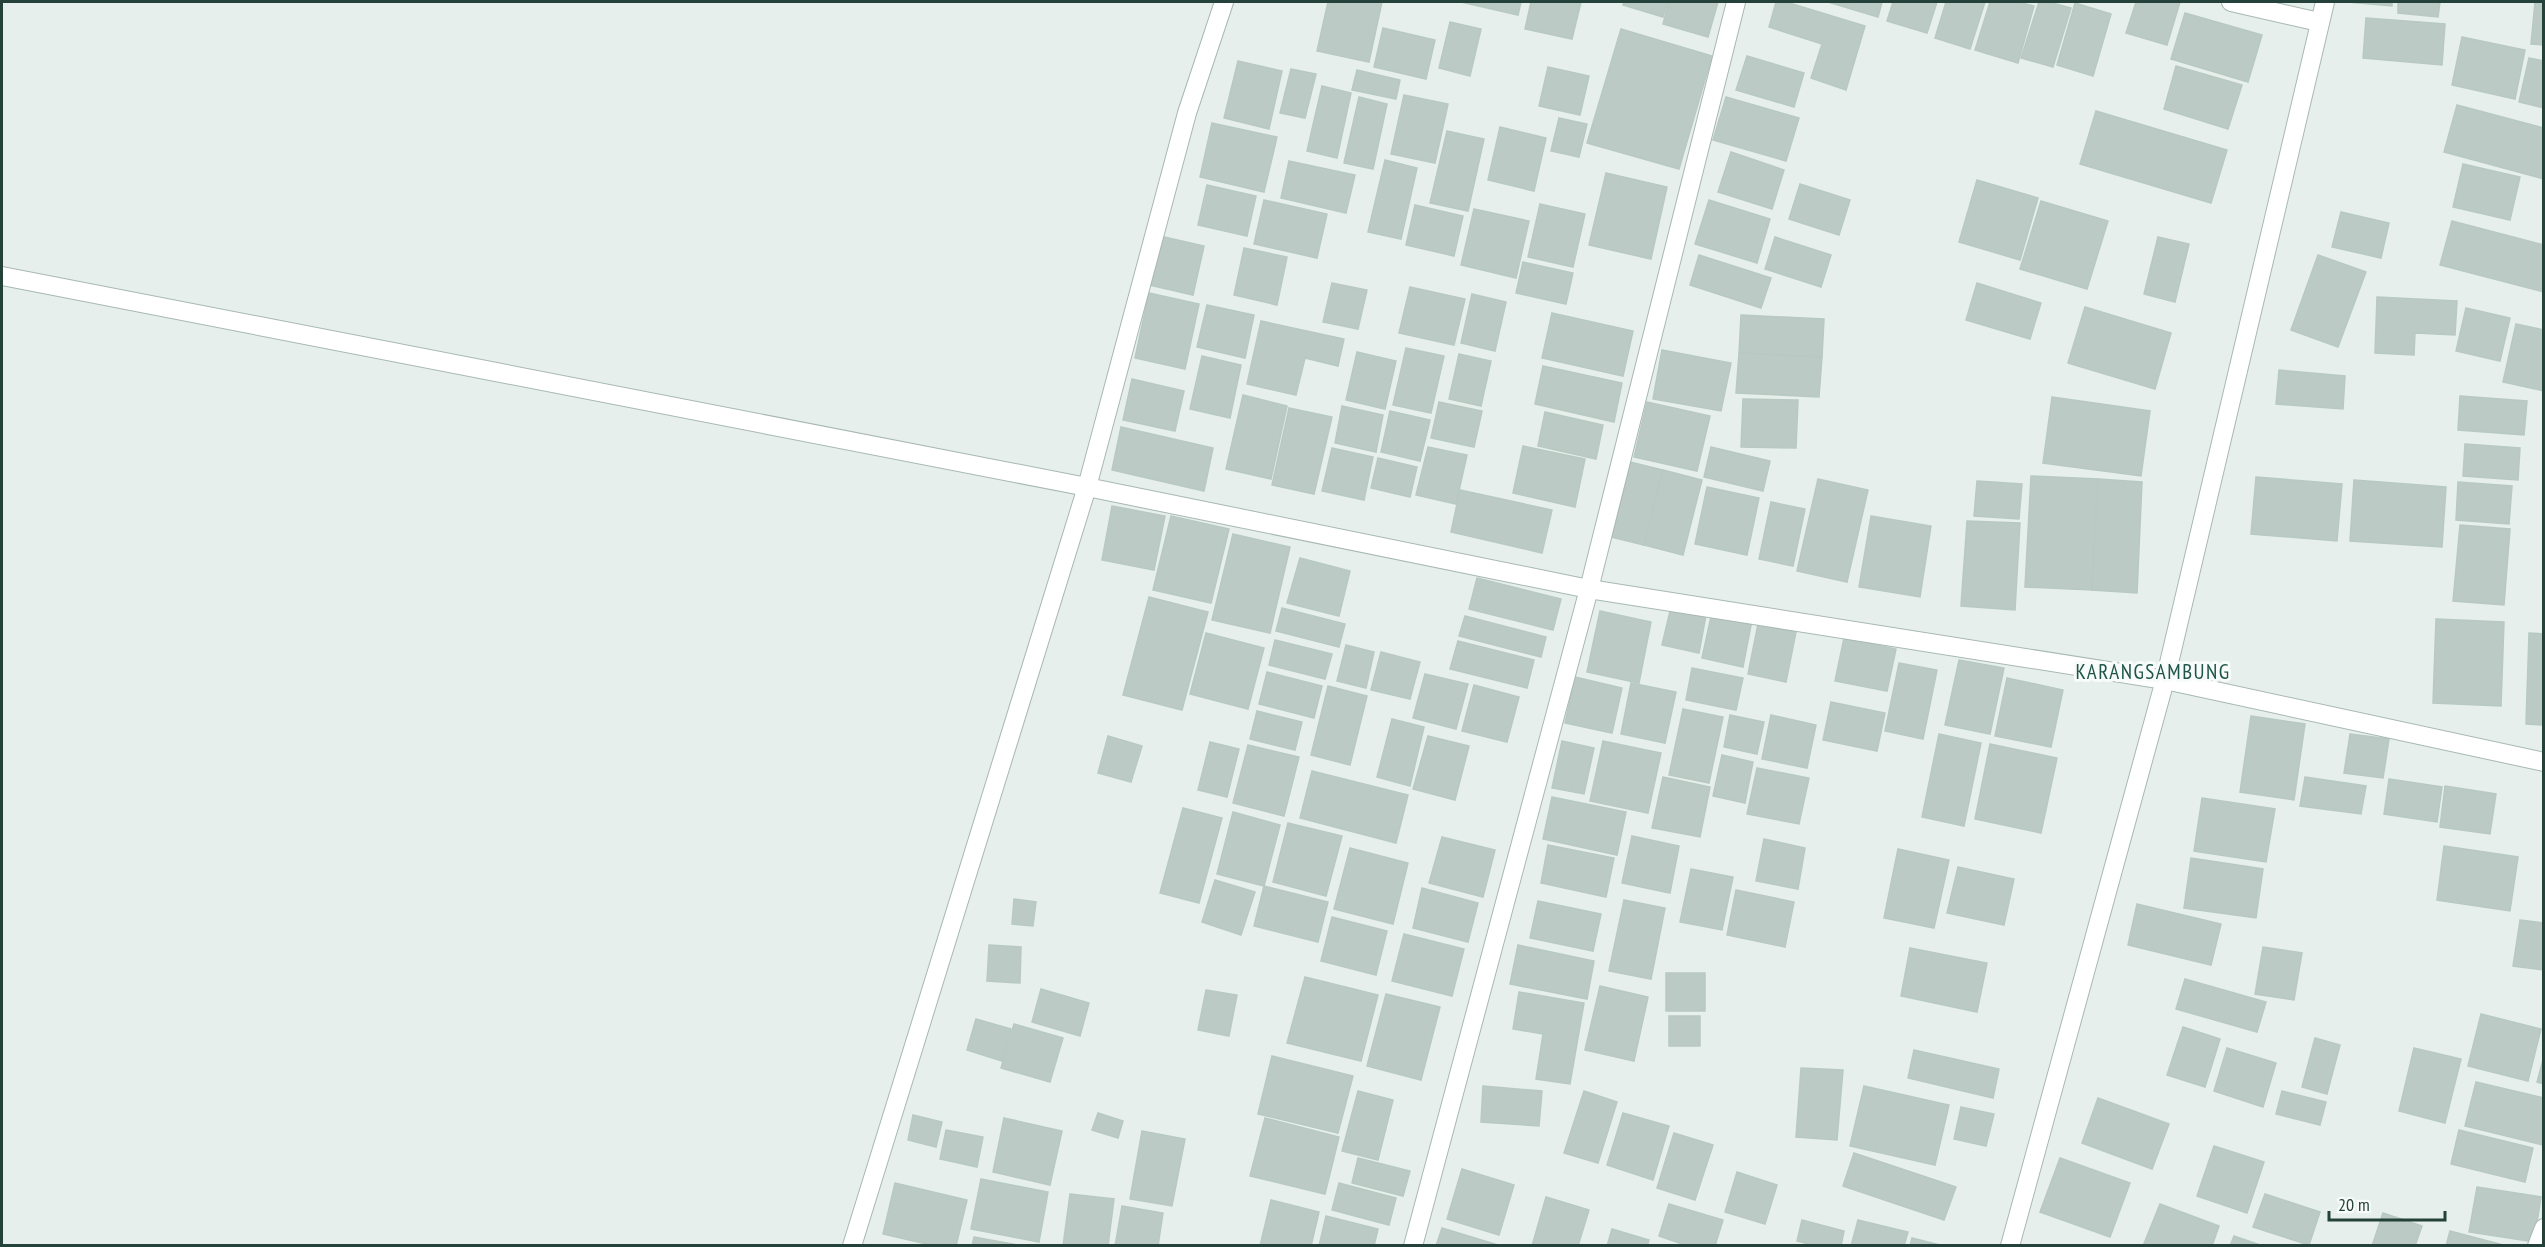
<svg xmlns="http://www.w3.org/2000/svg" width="2545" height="1247" font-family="'PT Sans Narrow',sans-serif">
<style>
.building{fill:#bbcac4;stroke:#b8c9c2;stroke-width:1.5}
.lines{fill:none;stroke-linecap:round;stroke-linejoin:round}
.service-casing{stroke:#a8b8b2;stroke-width:20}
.minor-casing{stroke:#a8b8b2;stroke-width:20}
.service{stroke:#fff;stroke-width:18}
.minor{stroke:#fff;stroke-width:18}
.labels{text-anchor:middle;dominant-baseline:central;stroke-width:6;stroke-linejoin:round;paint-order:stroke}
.quarter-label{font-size:21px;letter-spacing:1.5px;fill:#1f5548;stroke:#f7fbf9}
</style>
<rect width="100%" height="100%" fill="#e6efeb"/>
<g class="building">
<path d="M1328,2H1382L1369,62L1317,51Z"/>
<path d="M1461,2H1521L1518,15Z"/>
<path d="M1531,2H1581L1572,39L1525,29Z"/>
<path d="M1624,2H1668L1663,17L1623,5Z"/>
<path d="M1669,2H1718L1708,37L1663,24Z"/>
<path d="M1776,2H1786L1865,26L1846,90L1811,78L1822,44L1769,27Z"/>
<path d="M1828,2H1882L1878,17Z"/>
<path d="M1893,2H1937L1927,33L1887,21Z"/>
<path d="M1946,2H1985L1970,49L1935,38Z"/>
<path d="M1990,2H2018L2034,6L2018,63L1975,50Z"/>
<path d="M2039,2H2049L2071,8L2053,67L2021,58Z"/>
<path d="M2136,2H2180L2167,45L2126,33Z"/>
<path d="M2347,2H2392V6Z"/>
<path d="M2398,2H2440L2438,17L2398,13Z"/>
<path d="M2535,2H2544V45L2531,44Z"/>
<path d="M2075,3L2111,14L2093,76L2057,65Z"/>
<path d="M2185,13L2262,35L2248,82L2171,59Z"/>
<path d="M2366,18L2445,24L2442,65L2363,58Z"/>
<path d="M1450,22L1481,29L1470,76L1439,68Z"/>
<path d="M1383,28L1435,40L1426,79L1374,67Z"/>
<path d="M1621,29L1712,56L1679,169L1587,143Z"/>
<path d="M2462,37L2525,50L2515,99L2452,85Z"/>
<path d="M1747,56L1804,73L1794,107L1736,90Z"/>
<path d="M2529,58L2544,61V108L2519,102Z"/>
<path d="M1238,61L1282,71L1269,129L1224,118Z"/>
<path d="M2176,66L2242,85L2228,129L2164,109Z"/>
<path d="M1548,67L1589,76L1580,115L1539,106Z"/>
<path d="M1291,69L1316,74L1305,118L1280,113Z"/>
<path d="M1357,70L1400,80L1396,99L1352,90Z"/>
<path d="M1322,86L1351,93L1337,158L1307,151Z"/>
<path d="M1404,95L1448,104L1435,163L1391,154Z"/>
<path d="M1359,97L1387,104L1373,169L1344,163Z"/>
<path d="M1726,97L1799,118L1786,161L1713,140Z"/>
<path d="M2457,105L2544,128V179L2444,152Z"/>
<path d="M2096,111L2227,150L2211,203L2080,164Z"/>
<path d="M1559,118L1587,124L1579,157L1551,151Z"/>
<path d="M1212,123L1277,137L1264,192L1200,177Z"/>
<path d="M1500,127L1546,138L1534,191L1488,180Z"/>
<path d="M1447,131L1484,139L1468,211L1430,203Z"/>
<path d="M1731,152L1784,170L1772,209L1718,192Z"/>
<path d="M1385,160L1417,168L1401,239L1368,232Z"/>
<path d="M1289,161L1355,175L1346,213L1281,198Z"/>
<path d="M2463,164L2520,177L2510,220L2453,207Z"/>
<path d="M1606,173L1667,187L1651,259L1589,245Z"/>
<path d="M1977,180L2038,198L2020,260L1959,242Z"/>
<path d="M1800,184L1850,200L1839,235L1789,219Z"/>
<path d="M1207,185L1256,196L1247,236L1198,225Z"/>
<path d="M1264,200L1327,214L1317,258L1254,244Z"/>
<path d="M1709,200L1770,219L1757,263L1695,244Z"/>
<path d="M2041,201L2108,221L2087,289L2020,269Z"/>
<path d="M1540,204L1585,214L1573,267L1528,257Z"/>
<path d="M1415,205L1463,216L1454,256L1406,245Z"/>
<path d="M1474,209L1529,221L1516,278L1461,265Z"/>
<path d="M2341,212L2389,223L2381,258L2332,247Z"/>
<path d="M2452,221L2544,245V292L2440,265Z"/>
<path d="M1160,236L1204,246L1193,295L1149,285Z"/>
<path d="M1775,237L1831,255L1821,287L1765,269Z"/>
<path d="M2158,237L2189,244L2175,302L2144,294Z"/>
<path d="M1244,248L1287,257L1277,305L1234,295Z"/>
<path d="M1699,255L1771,278L1761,308L1690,285Z"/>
<path d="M2318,255L2366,272L2338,347L2291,330Z"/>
<path d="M1523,262L1573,273L1566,304L1516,293Z"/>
<path d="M1332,283L1367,290L1358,329L1323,322Z"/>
<path d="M1977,283L2041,303L2030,339L1966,320Z"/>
<path d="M1410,287L1465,299L1454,345L1399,333Z"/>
<path d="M1149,293L1199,304L1185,369L1135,358Z"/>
<path d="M1472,294L1506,302L1495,351L1461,343Z"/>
<path d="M2377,297L2457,301L2455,335L2415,333L2414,355L2375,353Z"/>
<path d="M1207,305L1254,315L1245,358L1197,347Z"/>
<path d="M2085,307L2171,333L2155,389L2068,363Z"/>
<path d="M2466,308L2510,318L2500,361L2456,351Z"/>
<path d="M1552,313L1633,331L1623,376L1542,358Z"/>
<path d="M1741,315L1824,319L1822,357L1739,353Z"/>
<path d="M1261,321L1344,339L1338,366L1305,358L1296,395L1247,384Z"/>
<path d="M2516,324L2544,330V391L2503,382Z"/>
<path d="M1406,348L1444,356L1431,413L1393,405Z"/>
<path d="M1662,350L1731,363L1721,411L1653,399Z"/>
<path d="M1357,352L1396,361L1385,409L1346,400Z"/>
<path d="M1739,353L1822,357L1819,397L1736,393Z"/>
<path d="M1459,354L1491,361L1481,406L1449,399Z"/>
<path d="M1202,356L1241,365L1230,418L1190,409Z"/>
<path d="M1543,366L1622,383L1614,422L1535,404Z"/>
<path d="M2279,370L2345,376L2343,409L2276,404Z"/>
<path d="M1132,379L1184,391L1175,431L1123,420Z"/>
<path d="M1243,395L1287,406L1271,479L1226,469Z"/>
<path d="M2460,396L2527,401L2524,435L2458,430Z"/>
<path d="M2052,397L2150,411L2141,476L2043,463Z"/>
<path d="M1743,399L1798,400L1796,448L1741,447Z"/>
<path d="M1439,402L1482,411L1474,447L1431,438Z"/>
<path d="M1647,402L1710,416L1697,471L1634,457Z"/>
<path d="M1342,406L1383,415L1376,452L1335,443Z"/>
<path d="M1289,408L1332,417L1314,494L1272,485Z"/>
<path d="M1390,411L1430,420L1420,461L1381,452Z"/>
<path d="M1545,412L1603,425L1596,459L1538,446Z"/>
<path d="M1121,427L1213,448L1204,491L1112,470Z"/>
<path d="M2465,444L2520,448L2518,480L2463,476Z"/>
<path d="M1523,446L1585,459L1575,507L1513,493Z"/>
<path d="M1428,447L1467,455L1456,504L1416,495Z"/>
<path d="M1711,447L1770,461L1763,491L1704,477Z"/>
<path d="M1332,448L1373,457L1364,500L1322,491Z"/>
<path d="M1378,458L1417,467L1410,497L1371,488Z"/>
<path d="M1626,461L1663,470L1644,545L1607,536Z"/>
<path d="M1663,470L1702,480L1683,555L1644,545Z"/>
<path d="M2031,476L2098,479L2092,590L2025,587Z"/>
<path d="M2256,477L2342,484L2337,541L2251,534Z"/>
<path d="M1818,479L1868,490L1847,582L1797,571Z"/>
<path d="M2098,479L2142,482L2137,593L2092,590Z"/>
<path d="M2354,480L2446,487L2442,547L2350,541Z"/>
<path d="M1977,481L2022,484L2019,519L1974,516Z"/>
<path d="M2458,482L2512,486L2509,524L2456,520Z"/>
<path d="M1707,487L1759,498L1747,555L1695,544Z"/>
<path d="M1460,490L1552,510L1542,553L1451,532Z"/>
<path d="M1771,502L1805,509L1793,566L1759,559Z"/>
<path d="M1112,506L1165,516L1154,570L1102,560Z"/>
<path d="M1171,516L1229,529L1211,603L1153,590Z"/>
<path d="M1871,516L1931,526L1920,597L1859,587Z"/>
<path d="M1967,521L2020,523L2015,610L1961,606Z"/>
<path d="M2460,525L2510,529L2504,605L2453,601Z"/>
<path d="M1233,534L1290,547L1270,633L1212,620Z"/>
<path d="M1300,558L1350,571L1339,616L1287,603Z"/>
<path d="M1477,578L1561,599L1553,630L1469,609Z"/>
<path d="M1149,597L1208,612L1182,710L1123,695Z"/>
<path d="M1671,607L1706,615L1699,653L1662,645Z"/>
<path d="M1282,608L1345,624L1339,647L1276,631Z"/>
<path d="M1600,611L1651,622L1639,683L1587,672Z"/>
<path d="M1712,612L1752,620L1743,667L1702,658Z"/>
<path d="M1465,616L1546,637L1541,657L1459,636Z"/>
<path d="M2436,619L2504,622L2501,706L2433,703Z"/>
<path d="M1758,624L1796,632L1786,682L1748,674Z"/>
<path d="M1206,633L1264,648L1248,709L1190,694Z"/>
<path d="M2529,633L2544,634V725L2526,724Z"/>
<path d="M1844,638L1896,649L1887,691L1835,681Z"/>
<path d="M1275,640L1332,654L1325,679L1269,665Z"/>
<path d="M1458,641L1534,660L1527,688L1450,669Z"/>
<path d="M1346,645L1374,652L1366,688L1337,681Z"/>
<path d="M1381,652L1420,662L1410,699L1371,690Z"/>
<path d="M1959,660L2004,668L1990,734L1945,725Z"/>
<path d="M1899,663L1937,670L1923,739L1885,731Z"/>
<path d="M1692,668L1743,678L1736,710L1686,700Z"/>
<path d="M1267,672L1322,686L1314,718L1259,704Z"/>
<path d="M1425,674L1468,684L1456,729L1413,718Z"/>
<path d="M1575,677L1622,688L1612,733L1565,723Z"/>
<path d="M2007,678L2063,690L2051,747L1995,736Z"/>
<path d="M1631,683L1676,692L1665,743L1621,734Z"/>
<path d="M1474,685L1519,697L1507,742L1462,731Z"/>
<path d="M1328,686L1367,696L1350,765L1311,755Z"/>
<path d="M1831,702L1885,713L1877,751L1823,740Z"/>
<path d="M1683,709L1723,717L1709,783L1669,775Z"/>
<path d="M1257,711L1302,722L1295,750L1250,739Z"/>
<path d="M1730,715L1764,722L1757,754L1724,747Z"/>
<path d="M1771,715L1816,725L1807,768L1762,759Z"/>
<path d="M2251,716L2305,724L2294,800L2240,792Z"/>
<path d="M1392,719L1424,727L1410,786L1377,777Z"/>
<path d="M1939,734L1981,743L1964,826L1922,817Z"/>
<path d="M2350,734L2389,739L2383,778L2344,773Z"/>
<path d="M1108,736L1142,746L1131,782L1098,773Z"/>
<path d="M1428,736L1469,746L1455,800L1413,789Z"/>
<path d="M1562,741L1594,748L1584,794L1552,788Z"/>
<path d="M1603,741L1661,753L1648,813L1590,801Z"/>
<path d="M1210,742L1239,749L1227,797L1198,790Z"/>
<path d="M1990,744L2057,758L2041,833L1975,819Z"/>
<path d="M1248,745L1299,757L1284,816L1233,803Z"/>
<path d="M1722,755L1753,762L1745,803L1713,796Z"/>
<path d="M1757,768L1809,778L1799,824L1747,814Z"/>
<path d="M1312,771L1408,795L1396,843L1300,818Z"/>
<path d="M1663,777L1710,787L1700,837L1652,828Z"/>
<path d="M2305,777L2366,786L2361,814L2300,806Z"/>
<path d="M2389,779L2442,787L2437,822L2384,814Z"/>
<path d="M2445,786L2496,794L2490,834L2440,827Z"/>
<path d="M1552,797L1626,812L1617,855L1543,839Z"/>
<path d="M2202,798L2275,809L2266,862L2194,851Z"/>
<path d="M1183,808L1222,818L1199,903L1160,893Z"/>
<path d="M1233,812L1280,825L1264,886L1217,874Z"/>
<path d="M1288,823L1342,836L1326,896L1273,882Z"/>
<path d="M1632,836L1679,846L1670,893L1622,883Z"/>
<path d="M1442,837L1495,850L1483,897L1429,883Z"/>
<path d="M1764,839L1805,848L1798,889L1756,881Z"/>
<path d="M1548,845L1614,858L1606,897L1541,883Z"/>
<path d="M2444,846L2518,857L2510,911L2437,900Z"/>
<path d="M1350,848L1408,863L1393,924L1334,909Z"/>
<path d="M1898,849L1949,860L1934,928L1884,918Z"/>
<path d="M2191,858L2263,869L2256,918L2184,908Z"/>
<path d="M1958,867L2014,879L2004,925L1947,913Z"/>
<path d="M1691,869L1733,877L1722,930L1680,922Z"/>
<path d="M1215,880L1255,892L1241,935L1202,922Z"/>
<path d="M1264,886L1328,902L1318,942L1254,926Z"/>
<path d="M1422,888L1478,903L1468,942L1413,928Z"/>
<path d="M1736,890L1794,902L1785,947L1727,935Z"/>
<path d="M1014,899L1036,902L1033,926L1012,924Z"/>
<path d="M1624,900L1665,908L1651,979L1609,971Z"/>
<path d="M1538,901L1601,914L1593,951L1530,938Z"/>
<path d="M2137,904L2221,924L2211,965L2128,945Z"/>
<path d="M1332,917L1387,931L1376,975L1321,961Z"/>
<path d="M2520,920L2544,923V970L2513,966Z"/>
<path d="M1404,934L1464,949L1452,996L1392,981Z"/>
<path d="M989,945L1021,947L1020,983L987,981Z"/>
<path d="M1518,945L1594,961L1587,999L1510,984Z"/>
<path d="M2263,947L2302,953L2294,1000L2255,994Z"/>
<path d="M1910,948L1987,963L1977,1012L1901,996Z"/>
<rect x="1666" y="973" width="39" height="38"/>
<path d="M1305,977L1378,995L1361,1061L1287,1043Z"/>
<path d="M2185,979L2266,1002L2257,1032L2176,1009Z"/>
<path d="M1600,986L1648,997L1634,1061L1585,1050Z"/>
<path d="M1041,989L1089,1003L1080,1036L1032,1022Z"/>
<path d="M1206,990L1237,995L1229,1036L1198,1030Z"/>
<path d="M1519,992L1584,1003L1570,1084L1536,1079L1543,1034L1513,1029Z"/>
<path d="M1386,994L1440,1007L1421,1080L1367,1066Z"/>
<path d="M2481,1014L2541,1029L2528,1081L2468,1066Z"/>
<rect x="1669" y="1016" width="31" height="30"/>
<path d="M976,1019L1011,1029L1002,1061L967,1050Z"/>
<path d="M1014,1024L1063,1038L1050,1082L1001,1068Z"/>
<path d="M2183,1027L2220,1039L2205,1087L2167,1075Z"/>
<path d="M2315,1038L2340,1045L2327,1094L2302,1087Z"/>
<path d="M2227,1048L2276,1063L2263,1107L2214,1091Z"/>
<path d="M2414,1048L2461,1059L2445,1123L2399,1111Z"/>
<path d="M1914,1050L1999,1069L1993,1098L1908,1078Z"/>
<path d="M1272,1056L1353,1076L1338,1133L1258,1114Z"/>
<path d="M2544,1056V1084L2537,1082Z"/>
<path d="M1801,1068L1843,1070L1837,1140L1796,1137Z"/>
<path d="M2476,1082L2544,1098L2543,1145L2465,1126Z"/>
<path d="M1483,1086L1542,1091L1539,1126L1481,1122Z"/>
<path d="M1864,1086L1949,1105L1935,1165L1850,1146Z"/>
<path d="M1358,1091L1393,1100L1378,1160L1342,1151Z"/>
<path d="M1584,1091L1617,1102L1598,1163L1564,1153Z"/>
<path d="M2282,1091L2326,1102L2320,1125L2276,1114Z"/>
<path d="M2098,1098L2169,1124L2152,1169L2082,1143Z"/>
<path d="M1961,1107L1994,1114L1986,1146L1954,1139Z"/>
<path d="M1098,1113L1123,1121L1118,1138L1092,1130Z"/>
<path d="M1623,1113L1669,1126L1653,1180L1607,1165Z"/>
<path d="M913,1115L942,1122L936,1147L908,1140Z"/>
<path d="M1004,1118L1062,1131L1050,1185L993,1172Z"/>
<path d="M1265,1118L1339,1137L1325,1194L1250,1176Z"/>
<path d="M946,1130L983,1137L977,1167L940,1159Z"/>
<path d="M2459,1130L2533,1148L2525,1182L2451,1164Z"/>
<path d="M1142,1131L1185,1139L1172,1206L1130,1199Z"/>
<path d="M1674,1133L1713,1145L1695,1200L1657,1188Z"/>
<path d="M2214,1146L2264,1162L2247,1213L2197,1196Z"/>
<path d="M1854,1153L1956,1187L1944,1220L1843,1186Z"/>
<path d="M1358,1158L1410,1171L1403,1196L1352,1183Z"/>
<path d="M2060,1158L2130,1183L2110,1237L2040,1212Z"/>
<path d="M1462,1169L1514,1185L1499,1235L1447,1219Z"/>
<path d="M1737,1172L1777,1185L1765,1224L1725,1212Z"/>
<path d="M981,1179L1048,1192L1039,1242L971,1229Z"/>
<path d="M895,1183L967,1200L956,1246H935L883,1234Z"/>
<path d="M1339,1183L1396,1198L1389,1225L1332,1210Z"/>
<path d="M2477,1187L2541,1197L2534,1242L2469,1232Z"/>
<path d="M1070,1194L1114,1199L1108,1246H1063Z"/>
<path d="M2265,1194L2320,1212L2309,1245L2253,1227Z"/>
<path d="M1546,1197L1589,1210L1578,1246H1532Z"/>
<path d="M1271,1200L1319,1212L1311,1246H1260Z"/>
<path d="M1669,1204L1723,1220L1715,1246H1688L1659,1236Z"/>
<path d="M2160,1204L2219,1226L2212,1246H2143Z"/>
<path d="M1122,1206L1163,1213L1158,1246H1115Z"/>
<path d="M2383,1213L2422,1226L2415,1246H2372Z"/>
<path d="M1326,1216L1378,1229L1374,1246H1319Z"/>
<path d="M1802,1220L1844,1231L1841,1246H1816L1797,1241Z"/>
<path d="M1858,1220L1908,1232L1904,1246H1851Z"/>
<path d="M1442,1228L1498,1245L1436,1246Z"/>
<path d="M1612,1229L1649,1240L1647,1246H1607Z"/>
<path d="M2450,1231L2507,1246H2446Z"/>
<path d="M2234,1236L2263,1246H2230Z"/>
<path d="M974,1237L1023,1246H972Z"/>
<path d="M1912,1238L1944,1246H1910Z"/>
</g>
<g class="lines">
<g class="service-casing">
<path id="service" d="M852,1246L1087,487"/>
</g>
<g class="minor-casing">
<g id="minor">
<path d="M2231,2L2319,22"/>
<path d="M2,276L1087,487L1589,589L2165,680L2544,762"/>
<path d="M1087,487L1187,113L1224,2"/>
<path d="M1413,1246L1589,589L1736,2"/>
<path d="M2010,1246L2165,680L2325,2"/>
<path d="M2537,1246L2544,1228"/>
</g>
</g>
<use href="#service" class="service"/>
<use href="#minor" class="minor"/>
</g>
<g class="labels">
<g class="quarter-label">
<text x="2153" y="671">KARANGSAMBUNG</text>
</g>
</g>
<rect width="2545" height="1247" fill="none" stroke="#24423a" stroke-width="6"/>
<path d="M2329 1211v9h116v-9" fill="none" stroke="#24423a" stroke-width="3"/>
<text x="2338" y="1211" font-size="18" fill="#24423a" stroke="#f7fbf9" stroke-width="4.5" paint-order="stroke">20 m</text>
</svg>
